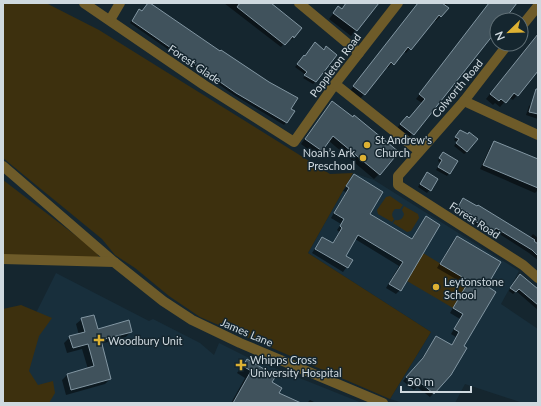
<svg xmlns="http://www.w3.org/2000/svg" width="541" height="406" font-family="Lato,sans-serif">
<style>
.built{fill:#182f3c}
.green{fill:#3d300e}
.shadow{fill:#0007}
.building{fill:#40525c;stroke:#8296a2}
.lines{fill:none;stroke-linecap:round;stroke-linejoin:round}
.minor{stroke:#6e5b29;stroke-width:10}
.poi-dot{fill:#ddb133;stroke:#15262f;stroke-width:1.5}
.labels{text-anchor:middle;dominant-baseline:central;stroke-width:3;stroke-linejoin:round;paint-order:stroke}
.street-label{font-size:11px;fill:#cfd9df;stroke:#15262f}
.poi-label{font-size:11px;fill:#cfd9df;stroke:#15262f;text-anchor:start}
</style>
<rect width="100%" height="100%" fill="#15262f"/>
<g class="built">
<path d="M353,173L374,180L519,271L501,304L538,329V403H523L465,384L455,403H403L390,399L431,332L308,253Z"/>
<path d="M56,273L149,321L153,319L200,343L214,355L219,343L247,357L362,403H3V338L36,313Z"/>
</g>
<g class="green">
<path d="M3,3H46L99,30L330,174L353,173L308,253L431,332L390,399L200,317L169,296L135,268L115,255L102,239L3,158Z"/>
<path d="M3,180L96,251L99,257L96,258L3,256Z"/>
<path d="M390,196L403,205L400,209H395C392,212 391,215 394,219L392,222L378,214L377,210L386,197Z"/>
<path d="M404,206L418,214L419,218L411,231L407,232L393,223L395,220C400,221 403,219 404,214L402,210Z"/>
<path d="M423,253L469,281L453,308L407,281Z"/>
<path d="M21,305L52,318L39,336L29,371L38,385L53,381L55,393L49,403H3V309Z"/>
</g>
<g class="shadow">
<path d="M224,3H270L294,37L291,40L289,38L281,47Z"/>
<path d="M346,3H378L351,36L329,19L338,8L341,10Z"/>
<path d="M419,3H448L445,7L447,8L440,17L436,21L434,20L406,53L403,51L388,68L386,67L360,99L350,91Z"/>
<path d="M491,3H516L502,20H497V27L409,138L397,128L403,121L409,119L422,103L416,99Z"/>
<path d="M137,13L290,109L286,122L284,125L234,95L130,23Z"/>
<path d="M538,33V70L513,100L509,97L500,107L495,103L493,105L486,99Z"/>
<path d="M326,47L316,81L313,84L303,78L306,75L295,67L305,56L323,50Z"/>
<path d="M538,98V119L526,115L529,106Z"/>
<path d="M328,108L379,174L374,179L329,141L316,155L301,144Z"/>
<path d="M458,134L467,152L464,154L454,146L457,142L454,140Z"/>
<path d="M495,142L538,160V190L535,193L480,169L490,147Z"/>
<path d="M441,156L457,162L447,176L436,170L441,163L438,161Z"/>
<path d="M354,176L369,214L411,240L422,222L426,218L400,290L396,294L386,288L399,266L355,239L345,256L352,260L343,272L312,253L322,238L332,244L339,232L337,230L341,224L331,218L346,192L343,191Z"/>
<path d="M425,176L437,179L427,193L418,187Z"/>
<path d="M461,202L530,238L533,234L538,238V260L529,253L493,230L490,234L468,221L470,218L456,210Z"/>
<path d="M457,237L485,287L434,393L430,397L417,387L414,390L403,381L419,363L433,341L437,337L451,346L456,337L451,334L460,319L450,313L466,285L437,268L453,241Z"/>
<path d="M517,278L538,291V310L516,291L513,294L509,291Z"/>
<path d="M82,319L97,330L131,331L126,337L100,344L110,379L105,384L66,395L62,380L67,375L88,369L82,349L67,353L64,343L70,337L79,335L76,324Z"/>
<path d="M247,360L271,382L277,394L299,403H231L245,378L237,373L241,367Z"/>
<path d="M310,400L316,403H307Z"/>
</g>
<g class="building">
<path d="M148,3H150L220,51L221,50L269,82L298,98L291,109L295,111L287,123L236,93L132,21L139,9L142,11Z"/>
<path d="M240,3H271L302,28L294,38L293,36L285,45L237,7Z"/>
<path d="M346,3H379L357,31L333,13L338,6L342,9Z"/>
<path d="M418,3H442L449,8L441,17L439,15L411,50L408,47L394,65L391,62L365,95L353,86Z"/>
<path d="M489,3H517L504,20H497V30L414,135L400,124L407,116L409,118L425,99L419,94Z"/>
<path d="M538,34V71L518,96L514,93L506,103L501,99L499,101L490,94Z"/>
<path d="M315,42L324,50L326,46L337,55L316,82L304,75L307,72L297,64L304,55L305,56Z"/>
<path d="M536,89H538V114L529,112Z"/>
<path d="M332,101L353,117L354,115L399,152L380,175L333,136L322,151L305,139Z"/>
<path d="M460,130L468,134L469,132L478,139L467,152L456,143L459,139L455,137Z"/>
<path d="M494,141L538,159V188L483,165Z"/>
<path d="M443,152L458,161L450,174L438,167L442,160L439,158Z"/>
<path d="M427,172L438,179L431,191L420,184Z"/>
<path d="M354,174L383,192L370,214L412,239L426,216L440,225L401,291L389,284L403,262L358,235L346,256L353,260L348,268L315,249L322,237L333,243L342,228L340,226L344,219L334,213L349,188L346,186Z"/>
<path d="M463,198L477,206L478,205L535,240L534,241L538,244V256L532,250L496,228L493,232L470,218L472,215L458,207Z"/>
<path d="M457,236L501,262L487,286L496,292L464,346L467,348L451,375L434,394L421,383L419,386L406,377L423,358L436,336L452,345L459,332L454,329L463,314L453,308L469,281L440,264Z"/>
<path d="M520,274L538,289V305L519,289L516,292L510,288Z"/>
<path d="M94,315L98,329L129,320L132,332L101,340L111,379L71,390L67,374L94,366L88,344L73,348L69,336L85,332L81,318Z"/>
<path d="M247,359L276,376L272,382L282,388L279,393L301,403H233L251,371L243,366Z"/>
</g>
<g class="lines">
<g class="minor">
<path d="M84,3L204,85L294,142L335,84L398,3"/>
<path d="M299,3L359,53"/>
<path d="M110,20L120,3"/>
<path d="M521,27L538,6"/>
<path d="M508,44L464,101L398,176V185L523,265L538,278"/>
<path d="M335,84L419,151"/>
<path d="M464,101L538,135"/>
<path d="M3,166L114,262L163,301L192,320L240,343L383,403"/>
<path d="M3,259L114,262"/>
</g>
</g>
<g class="poi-dot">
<circle cx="367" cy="145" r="4"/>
<circle cx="363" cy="158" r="4"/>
<circle cx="436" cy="287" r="4"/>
<path d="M97 334h4v4h4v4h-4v4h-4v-4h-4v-4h4z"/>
<path d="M239 359h4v4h4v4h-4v4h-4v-4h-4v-4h4z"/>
</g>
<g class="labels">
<g class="street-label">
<text transform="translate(195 64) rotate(34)">Forest Glade</text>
<text transform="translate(335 65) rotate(-53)">Poppleton Road</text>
<text transform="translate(457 88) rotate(-50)">Colworth Road</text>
<text transform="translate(475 220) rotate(33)">Forest Road</text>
<text transform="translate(247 332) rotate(23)">James Lane</text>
</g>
<g class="poi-label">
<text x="375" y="139">St Andrew's<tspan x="375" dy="13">Church</tspan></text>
<text x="355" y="152" text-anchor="end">Noah’s Ark<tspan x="355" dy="13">Preschool</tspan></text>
<text x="444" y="281">Leytonstone<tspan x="444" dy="13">School</tspan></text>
<text x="108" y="340">Woodbury Unit</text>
<text x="250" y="359">Whipps Cross<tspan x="250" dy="13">University Hospital</tspan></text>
</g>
</g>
<rect width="541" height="406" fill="none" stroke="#cfd9df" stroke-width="8"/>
<g transform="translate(509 32) rotate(247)"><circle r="19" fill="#15262f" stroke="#5f6e75"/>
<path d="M0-3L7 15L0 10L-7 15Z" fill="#ddb133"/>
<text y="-6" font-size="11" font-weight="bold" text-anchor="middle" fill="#cfd9df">N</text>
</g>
<path d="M401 386v6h70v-6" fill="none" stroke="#cfd9df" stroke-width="2"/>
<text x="407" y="386" font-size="12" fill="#cfd9df" stroke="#15262f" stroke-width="3" paint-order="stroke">50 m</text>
</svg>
